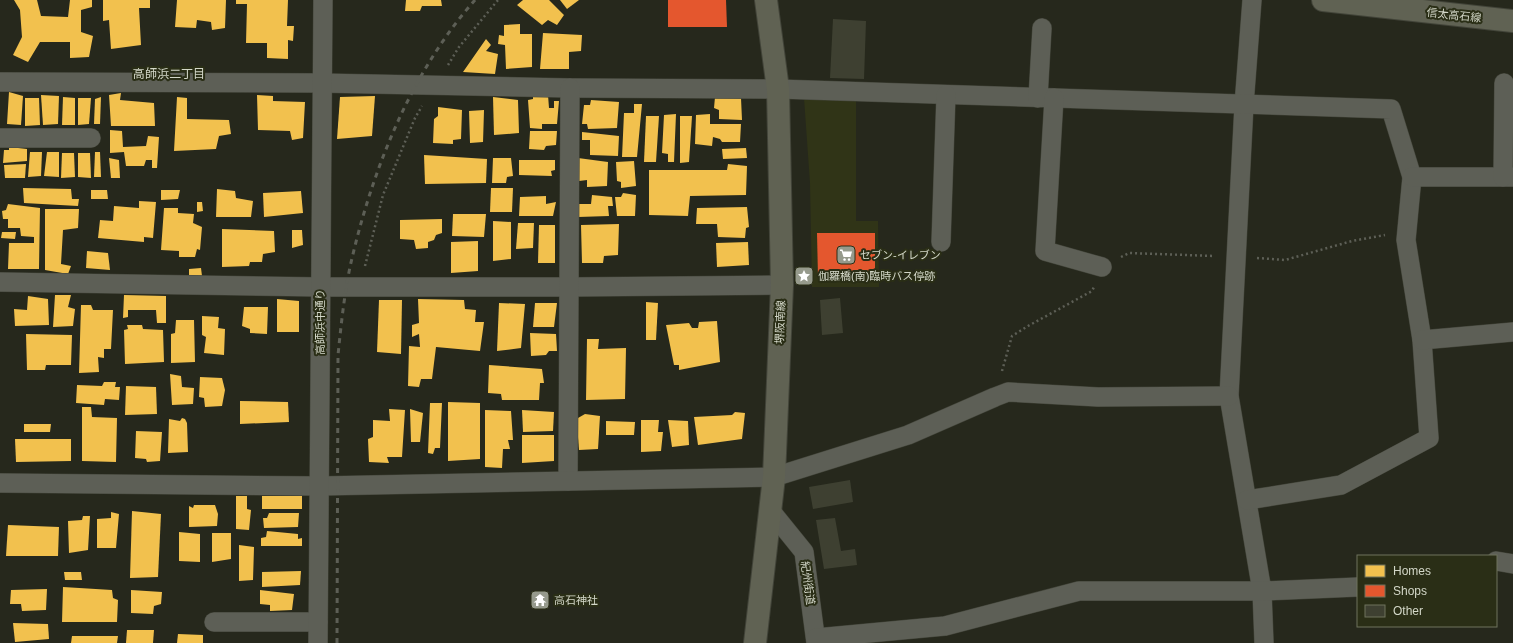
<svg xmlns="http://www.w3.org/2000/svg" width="1513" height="643" font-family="Arial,'Noto Sans JP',sans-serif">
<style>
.built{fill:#303417}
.homes{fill:#f2c14e}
.shops{fill:#e4572e}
.building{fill:#3e4031}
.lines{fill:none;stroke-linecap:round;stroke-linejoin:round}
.minor-casing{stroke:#424439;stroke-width:20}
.secondary-casing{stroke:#424439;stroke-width:24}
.path{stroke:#5d5f56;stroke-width:2.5;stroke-dasharray:2 3;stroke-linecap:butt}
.minor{stroke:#5d5f56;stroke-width:19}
.secondary{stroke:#606253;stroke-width:22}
.rail{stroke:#5d5f56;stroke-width:3;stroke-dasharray:5 5;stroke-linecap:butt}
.labels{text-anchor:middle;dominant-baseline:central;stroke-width:4;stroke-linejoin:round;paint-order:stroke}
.street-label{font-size:11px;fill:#d3d7c8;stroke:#2a2e16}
.poi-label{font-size:11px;fill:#d3d7c8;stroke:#2a2e16;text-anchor:start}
.neighbourhood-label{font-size:12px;fill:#d3d7c8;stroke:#2a2e16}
</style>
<rect width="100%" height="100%" fill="#26281c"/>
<path class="built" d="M804,98L856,99V221H878L879,287H812L810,183Z"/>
<g class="homes">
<path d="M14,0H37L41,16L68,17L70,0H92V7L81,10V32L93,36L89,57L70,58V42H40L28,62L13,55L22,37L20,10Z"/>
<path d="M103,0H150V8H139L141,45L111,49L109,20L103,21Z"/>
<path d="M177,0H226L225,28L212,30L211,22L197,20L196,28L175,27Z"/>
<path d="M236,0H288L287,26H294L293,41L288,40V59L267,58V43H246L247,4H236Z"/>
<path d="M406,0H441L442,6H422L420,11H405Z"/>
<path d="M523,0H549L564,15L557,25L548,20L542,25L517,5Z"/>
<path d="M560,0H579L567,9Z"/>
<path d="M520,24V34H532V67L506,69L505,45L498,44L499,35L504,36V25Z"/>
<path d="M543,33L582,35L581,51L569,52V69H540Z"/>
<path d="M486,39L491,45L486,51L498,54L495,74L463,72Z"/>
<path d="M9,92L23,96L21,125L7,124Z"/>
<path d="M121,93L120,100L154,103L155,126H111L109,95Z"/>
<path d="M41,95L59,96L58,124L43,125Z"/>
<path d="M257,95L273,96V101L305,102L303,138L292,140L290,131L258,130Z"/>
<path d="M533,95H548L549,108H554V101H559L557,124H542V129L530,128L528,100L533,99Z"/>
<path d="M375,96L372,136L337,139L340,97Z"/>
<path d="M63,97L75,98V125H62Z"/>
<path d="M101,97L100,124H94L95,99Z"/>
<path d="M177,97L187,98V119L229,120L231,134L219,136L216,149L174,151Z"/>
<path d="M493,97L518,100L519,133L494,135Z"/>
<path d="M715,97L741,98L742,120L719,119V110L714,108Z"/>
<path d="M25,98H39L40,125L25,126Z"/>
<path d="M78,98H91L89,124L78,125Z"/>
<path d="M591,100L619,102L617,128L588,129L587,124H582L584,105H590Z"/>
<path d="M634,104H642L637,157H622L624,113H634Z"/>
<path d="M438,107L462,110L461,139L453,140V144L433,143L434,119L438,116Z"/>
<path d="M484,110L483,142L470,143L469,111Z"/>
<path d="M676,114L674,162H668V154L662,153L664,115Z"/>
<path d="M710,114V124H741L740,142H722L720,139L713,137L712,146L695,144L696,115Z"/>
<path d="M646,116H659L656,162H644Z"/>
<path d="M680,116H692L689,162L680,163Z"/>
<path d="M110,130L122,131L123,147L146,146L148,136L159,137L157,168H152V160H146L144,166H126L124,152L110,153Z"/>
<path d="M530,131H557L556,145L546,146L544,150L529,149Z"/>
<path d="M582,132L619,136L618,156L590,155V140H582Z"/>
<path d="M9,147L27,149V161L3,163L4,150H9Z"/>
<path d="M746,148L747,158L723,159L722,149Z"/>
<path d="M30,152H42L41,176L28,177Z"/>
<path d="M47,152H59V177L44,176Z"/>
<path d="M95,152H100L101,177H94Z"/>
<path d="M62,153H74L75,177L61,178Z"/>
<path d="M78,153H90L91,178L78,177Z"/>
<path d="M424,155L487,159L486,183L425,184Z"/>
<path d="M109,158L119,160L120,178H111Z"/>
<path d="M493,158H511L513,176L507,177L506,183H492Z"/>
<path d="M578,158L608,162L607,186L587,187V180L579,181Z"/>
<path d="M519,160H555V170L551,171L552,176L519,175Z"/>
<path d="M634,161L636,186L621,188V182L617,181L616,162Z"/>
<path d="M26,164L25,178H5L4,165Z"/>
<path d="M728,164L747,166L746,195L690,196L688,216L649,215V170H727Z"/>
<path d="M23,188L71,189L72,199H79L78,206L24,203Z"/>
<path d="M491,188H513L512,212H490Z"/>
<path d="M217,189L235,191L236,198L253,201L251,217H216Z"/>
<path d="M91,190H107L108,199H91Z"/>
<path d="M161,190H180L178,199L161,200Z"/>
<path d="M301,191L303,213L264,217L263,193Z"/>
<path d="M623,193L636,195L635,216H617L615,197H621Z"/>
<path d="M592,195L612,197L613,206H608L609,216L578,217L577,204H591Z"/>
<path d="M546,196V204L556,202L553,216H519L520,197Z"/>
<path d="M139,201L156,202L153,238L144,237V242L98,238L100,220L113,221L114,206L139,208Z"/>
<path d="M197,202H202L203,211L197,212Z"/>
<path d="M8,204L40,208L39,269H8L9,243H34V237L21,236L20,228H8V219H3L2,211L6,210Z"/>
<path d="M747,207L749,227L746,228L745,238L718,237L717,224H696L697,208Z"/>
<path d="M164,208H178V213L194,214L193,223L202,227L200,250L197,249L195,257H179V251L161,250Z"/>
<path d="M45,209H79L78,228L63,230L61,264L71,266L68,274L45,270Z"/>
<path d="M453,214H486L484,237L452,236Z"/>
<path d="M442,219V233L436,235L434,240L428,242V248L416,249L414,240L400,239V220Z"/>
<path d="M493,221L511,222V259L493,261Z"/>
<path d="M518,223H534L533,248L516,249Z"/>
<path d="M619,224L618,255L604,256L603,263H582L581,225Z"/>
<path d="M539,225H555V263H538Z"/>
<path d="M222,229L274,231L275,252L263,254L262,262H250L249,266L222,267Z"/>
<path d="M292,230H302L303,245L292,248Z"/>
<path d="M2,232H16L15,239L1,238Z"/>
<path d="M478,241V271L451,273V242Z"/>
<path d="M748,242L749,265L717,267L716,243Z"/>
<path d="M87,251L108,253L110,270L86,268Z"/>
<path d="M201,268L202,276H189V269Z"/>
<path d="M55,295H71L68,307L75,309L73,326L53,327Z"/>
<path d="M124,295L166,296V323H157L156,310H128V317L123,318Z"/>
<path d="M28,296L48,299L49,325L15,326L14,309L27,310Z"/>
<path d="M277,299L299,301V332H277Z"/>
<path d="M418,299L464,300L465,309L476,310L475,322H484L480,351L436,347L432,379H421L419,387L408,386L409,346L420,347L419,334L412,337V325L419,323Z"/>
<path d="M379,300H402L401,354L377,352Z"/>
<path d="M646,302L658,303L656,340H646Z"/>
<path d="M499,303L525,304L521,348L497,351Z"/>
<path d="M535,303H557L554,327H533Z"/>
<path d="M81,305H91L93,310H113L111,349H104V358L98,357L99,372L79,373Z"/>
<path d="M244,307H268L267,334L250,333V329L242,326Z"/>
<path d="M202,316L219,317L218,328L225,329L224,355L204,353L206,337L202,335Z"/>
<path d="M176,320H194L195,362L171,363V334L175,333Z"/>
<path d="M717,321L720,362L679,370V365H674L666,325L689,323L692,328H698L699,322Z"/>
<path d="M127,325H142L143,329L163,330L164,362L125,364L124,330L128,329Z"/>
<path d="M530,333L556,334L557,351H549L546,355L531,356Z"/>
<path d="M26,334L72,335L71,365H46L45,370H27Z"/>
<path d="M587,339H599L598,349L626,348L625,399L586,400Z"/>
<path d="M489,365L542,369L544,383H540L539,400H502L501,394L488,393Z"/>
<path d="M170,374L181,376L182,387L194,388L193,404L172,405Z"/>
<path d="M200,377L222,378L225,390L222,406L205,407L204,398L199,397Z"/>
<path d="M104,382H116L115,387H120L119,400L105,399L104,405L76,403L77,385L102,386Z"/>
<path d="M126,386L156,387L157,414L125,415Z"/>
<path d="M240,401L288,402L289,422L240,424Z"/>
<path d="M448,402L480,403V459L448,461Z"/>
<path d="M430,403H442L440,448H435L433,454L428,453Z"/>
<path d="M82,407H91L92,417L117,418L116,462L82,461Z"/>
<path d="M389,409L405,410L402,457H387L389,463L369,462L368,439L373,437V420L390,421Z"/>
<path d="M410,409L423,413L420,442H411Z"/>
<path d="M485,410L511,411L513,440H508L510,449H503L502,468L485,467Z"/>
<path d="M522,410L554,412L553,431L523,432Z"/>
<path d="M735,412L745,413L742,439L698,445L694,417L732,415Z"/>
<path d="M585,414L600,416L598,449L579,450L577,424L578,418Z"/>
<path d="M182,418L185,419L187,423L188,452L168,453L169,419L180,421Z"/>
<path d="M641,420H659L658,432H663L661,451L641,452Z"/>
<path d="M668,420L688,421L689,445L672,447Z"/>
<path d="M606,421L635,422L634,435H606Z"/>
<path d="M24,424H51L50,432H24Z"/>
<path d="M136,431L162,432L160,461L147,462L146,459L135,458Z"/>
<path d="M522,435H554V461L522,463Z"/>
<path d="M15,439H71V461L16,462Z"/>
<path d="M236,496H247V509L251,510L249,530L236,529Z"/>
<rect x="262" y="496" width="40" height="13"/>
<path d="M194,505H215L218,514L217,526L189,527V506L193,508Z"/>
<path d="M132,511L161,514L158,577L130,578Z"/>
<path d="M111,512L119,514L116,548H97V519L111,518Z"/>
<path d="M269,513H299L298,527L264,528L263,518H267Z"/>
<path d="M83,516H90L88,550L69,553L68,521L82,520Z"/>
<path d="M8,525L59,527L58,556H6Z"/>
<path d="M267,531L298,534V539L302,538V546H261V538L266,537Z"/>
<path d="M179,532L200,534V562L179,561Z"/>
<path d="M212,533H231V559L212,562Z"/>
<path d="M239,545L254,547L253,580L239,581Z"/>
<path d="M301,571L300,585L262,587V572Z"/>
<path d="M64,572H81L82,580H65Z"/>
<path d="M63,587L112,590L113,598L118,600L117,622H62Z"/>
<path d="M47,589L46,610L22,611L21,604H10L11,590Z"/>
<path d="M131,590L162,592L161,604L154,606L153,614L131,613Z"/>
<path d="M260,590L294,594L292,610L270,611V605L260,604Z"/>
<path d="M13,623L48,624L49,639L15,642Z"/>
<path d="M127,630H154L153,643H126Z"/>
<path d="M178,634L203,635V643H177Z"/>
<path d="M72,636H118L117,643H71Z"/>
</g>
<g class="shops">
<path d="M668,0H726L727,27H668Z"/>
<path d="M817,233H875V277H818Z"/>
</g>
<g class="building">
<path d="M833,19L866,21L864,79L830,78Z"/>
<path d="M840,298L843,333L822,335L820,300Z"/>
<path d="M850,480L853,502L813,509L809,487Z"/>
<path d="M835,518L841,551L855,549L857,565L824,569L816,520Z"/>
</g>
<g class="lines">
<g class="minor-casing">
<g id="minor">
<path d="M1252,0L1244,105L1229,396L1262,591L1264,643"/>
<path d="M0,82L321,83L570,88L778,89L1391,109L1412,177L1406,240L1422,340L1429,438L1341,485L1247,500"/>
<path d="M1038,98L1042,28"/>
<path d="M1054,98L1045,251L1102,267"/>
<path d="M0,138H91"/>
<path d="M1412,177H1513"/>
<path d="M1503,177L1504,83"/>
<path d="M941,242L946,95"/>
<path d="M0,282L321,287H570L782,285"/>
<path d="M1422,340L1513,332"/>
<path d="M568,481L570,88"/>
<path d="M0,483L320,486L774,477L908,435L995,397L1008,392L1098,397L1229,396"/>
<path d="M770,510L804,552L816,643"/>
<path d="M1496,561L1513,564"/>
<path d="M214,622H318"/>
<path d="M816,638L945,626L1079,591H1262L1358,587"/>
<path d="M318,643L323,0"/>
</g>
</g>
<g class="secondary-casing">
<g id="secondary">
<path d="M1323,0L1513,21"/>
<path d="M755,643L774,477L782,285L778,89L766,0"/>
</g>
</g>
<g class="path">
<path d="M448,65L459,47L498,0"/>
<path d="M1121,257L1129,253L1214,256"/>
<path d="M1257,258L1285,260L1352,241L1385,235"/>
<path d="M365,266L383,195L415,118L422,106"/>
<path d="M1002,371L1012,336L1028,326L1092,291L1094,287"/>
</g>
<use href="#minor" class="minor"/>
<use href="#secondary" class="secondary"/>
<path class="rail" d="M337,643L338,355C341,326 344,296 350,267C371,173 410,73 475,0"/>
</g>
<defs>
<g id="supermarket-square" transform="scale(1)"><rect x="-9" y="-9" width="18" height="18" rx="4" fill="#969a8c" stroke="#2a2e16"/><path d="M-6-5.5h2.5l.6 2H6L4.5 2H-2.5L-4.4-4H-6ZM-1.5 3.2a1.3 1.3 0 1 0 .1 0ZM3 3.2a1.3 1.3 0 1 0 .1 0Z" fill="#fff"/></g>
<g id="sight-square" transform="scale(1)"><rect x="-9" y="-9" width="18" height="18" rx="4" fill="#969a8c" stroke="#2a2e16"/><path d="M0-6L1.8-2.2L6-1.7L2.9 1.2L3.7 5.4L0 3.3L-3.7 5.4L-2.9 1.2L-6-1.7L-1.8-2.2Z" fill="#fff"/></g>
<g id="temple-square" transform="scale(1)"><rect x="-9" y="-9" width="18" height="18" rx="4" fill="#969a8c" stroke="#2a2e16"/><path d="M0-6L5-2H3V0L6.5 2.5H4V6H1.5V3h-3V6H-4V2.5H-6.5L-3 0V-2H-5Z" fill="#fff"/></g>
</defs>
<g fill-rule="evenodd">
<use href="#supermarket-square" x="846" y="255"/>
<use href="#sight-square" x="804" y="276"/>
<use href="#temple-square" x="540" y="600"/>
</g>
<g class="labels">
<g class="street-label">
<text transform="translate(1454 15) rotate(6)">信太高石線</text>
<text transform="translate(320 322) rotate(-90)">高師浜中通り</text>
<text transform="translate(780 322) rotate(-88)">堺阪南線</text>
<text transform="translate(808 583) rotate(82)">紀州街道</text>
</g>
<g class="poi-label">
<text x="860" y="255">セブン-イレブン</text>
<text x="818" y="276">伽羅橋(南)臨時バス停跡</text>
<text x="554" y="600">高石神社</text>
</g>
<g class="neighbourhood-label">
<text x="169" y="74">高師浜二丁目</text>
</g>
</g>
<rect x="1357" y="555" width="140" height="72" fill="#2a2e16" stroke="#6e725d"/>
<rect x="1365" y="565" width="20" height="12" fill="#f2c14e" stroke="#6e725d"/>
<text x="1393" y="575" font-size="12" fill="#d3d7c8">Homes</text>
<rect x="1365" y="585" width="20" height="12" fill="#e4572e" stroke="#6e725d"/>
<text x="1393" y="595" font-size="12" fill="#d3d7c8">Shops</text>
<rect x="1365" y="605" width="20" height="12" fill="#3e4031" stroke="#6e725d"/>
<text x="1393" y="615" font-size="12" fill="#d3d7c8">Other</text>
</svg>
